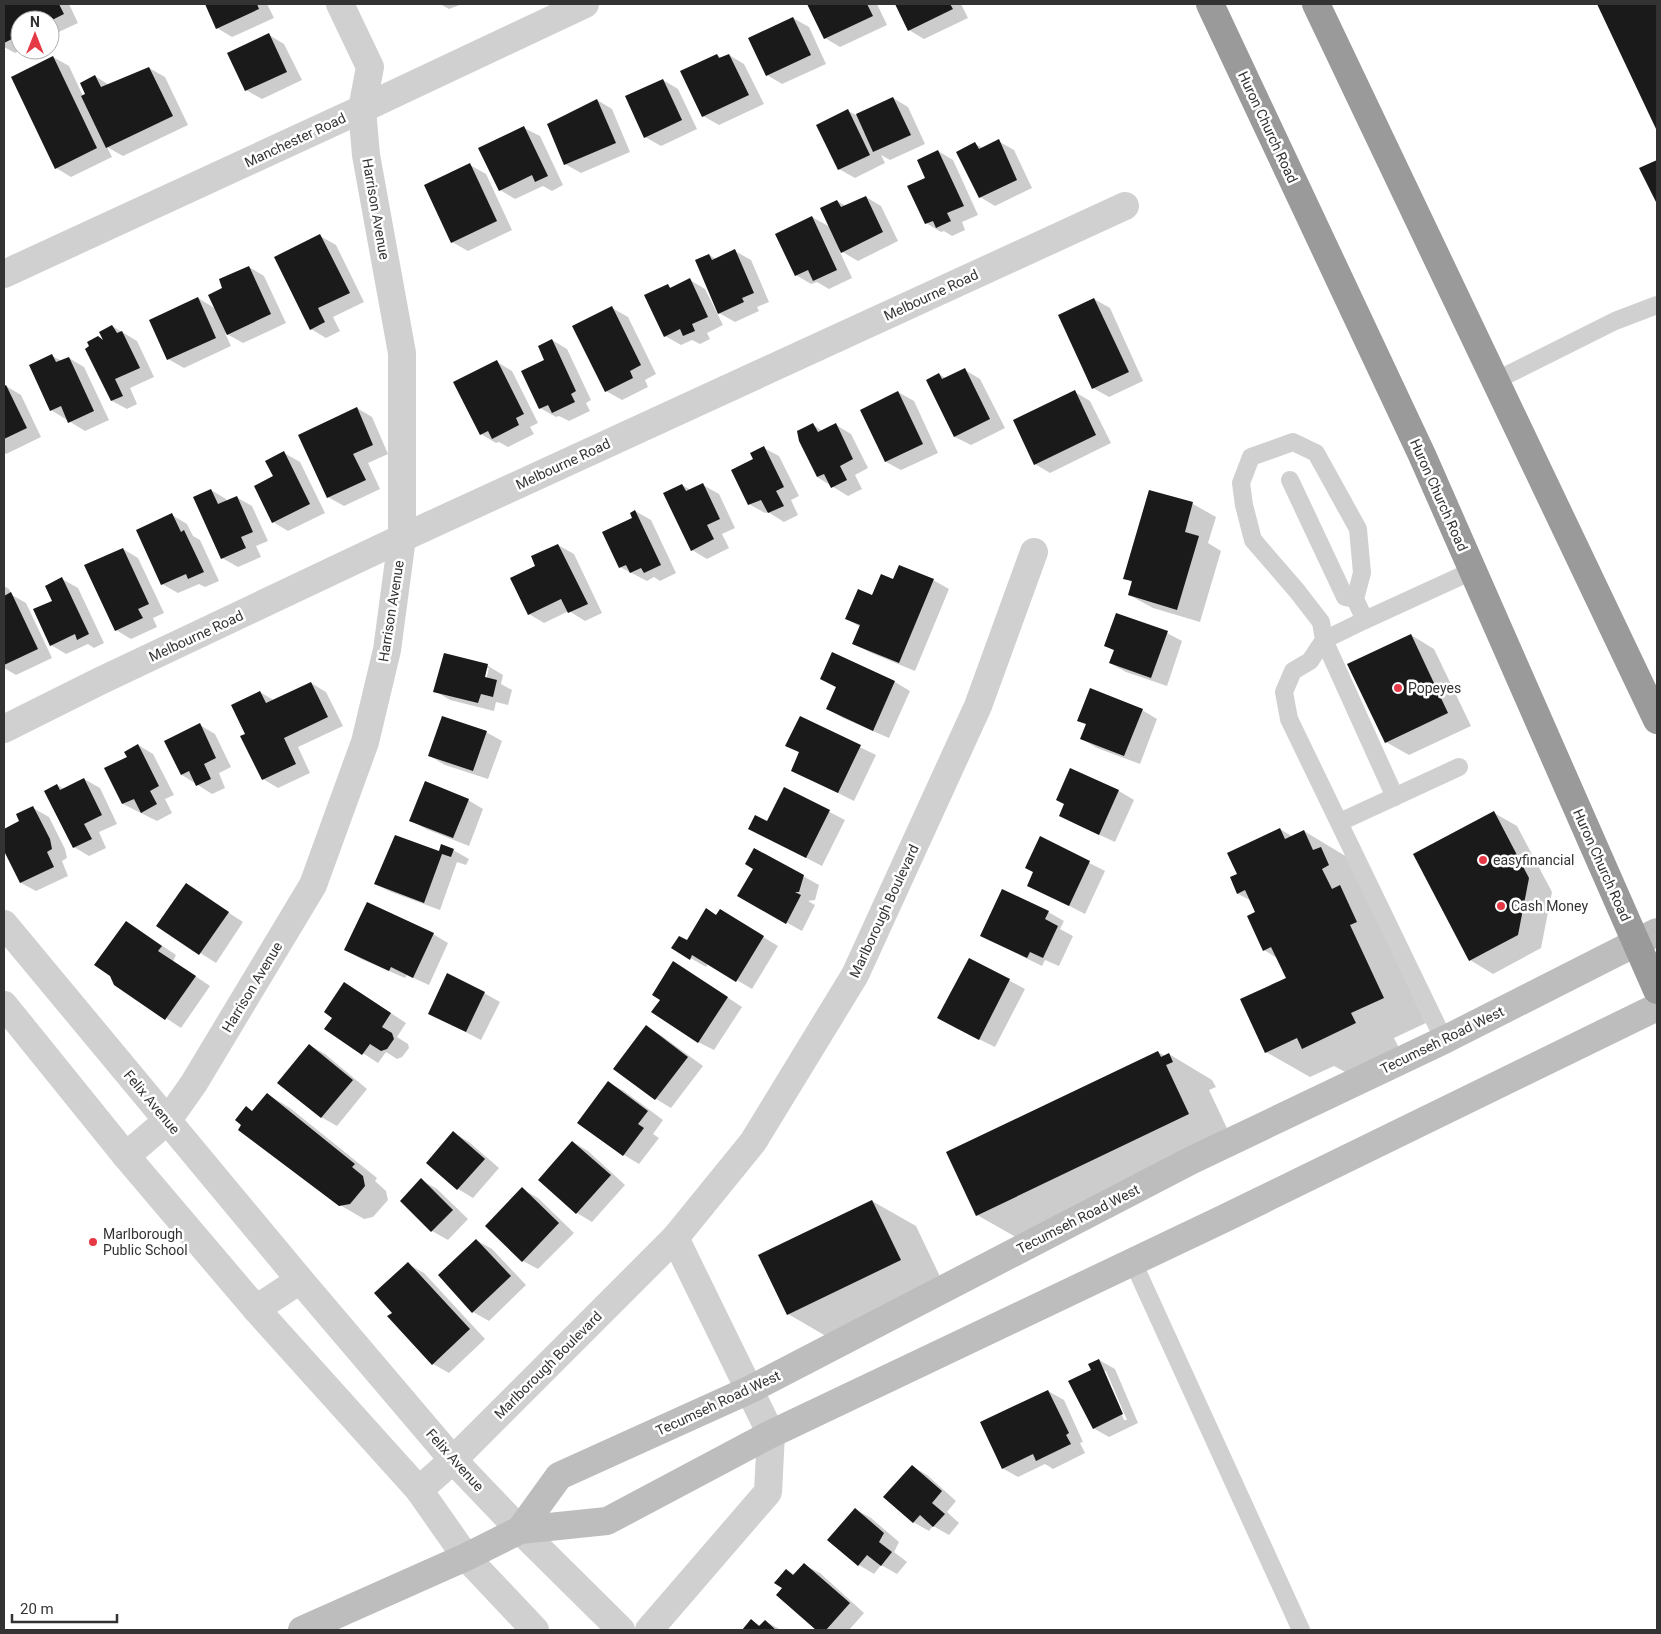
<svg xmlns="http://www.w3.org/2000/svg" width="1661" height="1634" font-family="Roboto,sans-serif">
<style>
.shadow{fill:#0003;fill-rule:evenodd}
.building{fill:#1a1a1a}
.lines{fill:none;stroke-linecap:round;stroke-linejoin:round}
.lane{stroke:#d0d0d0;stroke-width:18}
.street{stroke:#d0d0d0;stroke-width:28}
.secondary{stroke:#bdbdbd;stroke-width:28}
.highway{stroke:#9a9a9a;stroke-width:28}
.poi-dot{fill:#e63946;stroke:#fff;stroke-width:2}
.labels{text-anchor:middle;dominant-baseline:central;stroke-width:5;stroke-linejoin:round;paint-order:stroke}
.street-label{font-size:14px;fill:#333;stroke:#fff}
.poi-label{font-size:14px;fill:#333;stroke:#fff;text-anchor:start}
</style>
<rect width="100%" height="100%" fill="#fff"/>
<g class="shadow">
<path d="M4,4H69L78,23L50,36V20H20V50H22L15,53L4,47Z"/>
<path d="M206,4H267L274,18L232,37L217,28Z"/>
<path d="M440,4H462L449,9Z"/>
<path d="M808,4H877L887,25L840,47L825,38Z"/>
<path d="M896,4H961L968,18L924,39L909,30Z"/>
<path d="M1599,4H1657V128Z"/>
<path d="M793,18L809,27L826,64L782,84L767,75Z"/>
<path d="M269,35L284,44L302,80L262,99L246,90Z"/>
<path d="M717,55L722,58L729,55L744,64L764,104L719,125L703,116Z"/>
<path d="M53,57L69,66L83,96L87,95L95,76L109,85L149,68L165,77L188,125L123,156L107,147L112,157L71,177L56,168Z"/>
<path d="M663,80L678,89L697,129L661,146L645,137L626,97Z"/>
<path d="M893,98L908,107L925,144L890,160L881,155L885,163L855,178L839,169L848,111L856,115Z"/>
<path d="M597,100L612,109L630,152L581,173L565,164Z"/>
<path d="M524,128L540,136L563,185L552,191L543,186L515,199L500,190Z"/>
<path d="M998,141L1014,150L1032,188L995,206L980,197L975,144L983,148Z"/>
<path d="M938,151L953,160L978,215L962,222L965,230L952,236L944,231L941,232L926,223V178Z"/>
<path d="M470,165L486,174L512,230L468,251L452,242Z"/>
<path d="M866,197L881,206L898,241L858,261L839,250L852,278L829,289L817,282L811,284L796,275L812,217L830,227L837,201L846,206Z"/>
<path d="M320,236L336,245L364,302L333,317L340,331L326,338L311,329Z"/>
<path d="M735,251L751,260L769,302L757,307L759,311L735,322L719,313L709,255L716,259Z"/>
<path d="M249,267L264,276L286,323L243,343L225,333L231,346L184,368L168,359L198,298L216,309L224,288Z"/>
<path d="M690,280L705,289L723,325L707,333L710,339L700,344L692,340L681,345L665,336L668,286L672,288Z"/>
<path d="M1094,299L1110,308L1143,381L1109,397L1093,388Z"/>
<path d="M612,308L628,317L656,374L645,380L648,387L622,400L606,391Z"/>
<path d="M112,326L137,341L154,377L130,388L137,404L127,409L112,401L91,347L105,342Z"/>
<path d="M552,340L567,349L591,400L586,403L590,411L569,421L559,416L556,417L540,408L546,361Z"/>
<path d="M52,356L62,361L69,358L84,367L109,420L85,431L51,410Z"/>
<path d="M497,362L512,371L538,423L530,427L534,434L508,447L499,442L496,443L481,434Z"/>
<path d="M965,370L980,379L1005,428L971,445L955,437L927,380L939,374L947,379Z"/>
<path d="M6,386L21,395L41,437L6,454L4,452V387Z"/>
<path d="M898,392L914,401L938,453L901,470L886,462Z"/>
<path d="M1075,392L1090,401L1111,443L1050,473L1035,464Z"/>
<path d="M357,408L372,417L388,454L368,463L380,489L344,506L328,497Z"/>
<path d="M813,425L823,431L836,425L851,434L868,468L855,475L862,489L848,496L817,477Z"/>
<path d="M764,448L779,456L799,496L791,500L798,515L784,522L768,512L765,513L749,504L754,459Z"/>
<path d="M284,453L300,462L325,513L288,531L273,522L275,477Z"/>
<path d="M682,485L691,490L703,485L719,494L735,528L722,534L729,548L707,559L692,550Z"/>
<path d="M211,490L226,499L227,502L236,497L252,506L268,541L256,546L261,557L238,567L222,558Z"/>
<path d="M1149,491L1193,504L1216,517L1208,543L1221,551L1200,622L1153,608L1129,595L1133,583L1125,578Z"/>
<path d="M635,511L651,520L676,573L660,581L654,577L647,581L620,567Z"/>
<path d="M172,515L187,524L193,536L200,540L219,581L205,587L199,584L178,593L162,584Z"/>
<path d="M558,545L574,554L602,613L585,621L569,611L544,623L529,614L537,566Z"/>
<path d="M123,549L138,558L164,613L153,618L157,627L131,639L116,630Z"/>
<path d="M62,579L78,588L104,643L94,648L88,644L66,654L51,645L53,601Z"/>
<path d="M933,580L949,589L915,671L869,652L853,643L860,627L847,619L873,597L894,581Z"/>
<path d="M4,586L9,589L12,595L26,603L52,658L16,675L4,668Z"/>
<path d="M1167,633L1182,641L1167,686L1126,672L1110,663L1115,651L1106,646Z"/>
<path d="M1411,635L1434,649L1471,726L1409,755L1386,742Z"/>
<path d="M444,654L488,666L503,675L501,684L512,690L508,705L496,702L494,711L450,700L435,691ZM486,668H489L485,684L482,683Z"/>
<path d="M832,654L895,682L910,691L889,738L843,718L828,709L837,688L821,678Z"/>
<path d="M311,683L326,692L343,726L298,747L310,773L278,788L263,779L247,734L260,692L275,701Z"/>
<path d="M1142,710L1157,719L1140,764L1097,748L1082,739L1087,725L1079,720Z"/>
<path d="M800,718L876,755L854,801L792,770L800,753L787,745Z"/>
<path d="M200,725L215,734L231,767L219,773L225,788L212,794L182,775Z"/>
<path d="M486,732L502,741L488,779L445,765L430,756Z"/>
<path d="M138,745L153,754L174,795L165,799L172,813L157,821L123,804L106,768L128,757Z"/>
<path d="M1071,770L1119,791L1134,800L1115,842L1076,824L1060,816L1066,804Z"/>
<path d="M84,779L100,788L117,824L99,832L106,848L89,856L74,847L57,785L64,789Z"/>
<path d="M785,789L845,820L822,866L750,829L768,823Z"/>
<path d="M468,800L483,809L469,846L426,829L410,820Z"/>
<path d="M33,808L49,817L65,849L67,858L62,861L68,876L36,891L21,883L4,848V830L21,821Z"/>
<path d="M1494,813L1517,826L1552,892L1541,948L1493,974L1470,960Z"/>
<path d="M1280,829L1293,837L1304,831L1347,857L1426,1023L1394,1038L1399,1048L1347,1073L1334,1066L1310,1077L1266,1052L1287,978L1277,958L1264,950L1257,912L1252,901L1238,894L1231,878L1239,874Z"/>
<path d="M1040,838L1105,871L1085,914L1028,885L1035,872Z"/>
<path d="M453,850L469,859L466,865L457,862L440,910L391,892L375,884L440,853Z"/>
<path d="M803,876L819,885L815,900L808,901L815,905L802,931L739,896Z"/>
<path d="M186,885L243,922L216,963L158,926Z"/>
<path d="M1048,912L1064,921L1060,929L1073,936L1059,966L1045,960L1042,966L981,936Z"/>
<path d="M717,916L735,920L778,946L752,989L708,963L706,967L673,948L687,942Z"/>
<path d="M127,922L176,955L173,961L210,986L181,1028L115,984Z"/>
<path d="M433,934L448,943L429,985L407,975L405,978L361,959L346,950Z"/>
<path d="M969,959L1025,989L995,1047L954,1027Z"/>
<path d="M689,972L742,1007L714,1050L698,1042L661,999Z"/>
<path d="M359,992L406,1023L397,1037L408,1044L409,1048L402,1057L397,1059L386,1052L378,1063L326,1029Z"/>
<path d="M484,993L500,1002L481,1040L429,1013Z"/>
<path d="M647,1027L662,1036L703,1066L671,1108L656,1099L615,1068Z"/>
<path d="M309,1045L325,1054L367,1089L337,1126L321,1117Z"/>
<path d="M1158,1052L1165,1056L1169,1054L1212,1080L1216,1087L1209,1090L1232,1139L1021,1240L977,1215Z"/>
<path d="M609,1083L624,1091L663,1120L653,1134L659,1138L639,1164L624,1155L579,1122Z"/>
<path d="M267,1094L290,1108L377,1178L375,1181L386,1191L388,1200L373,1217L364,1219L340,1205L253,1112Z"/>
<path d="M454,1133L469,1142L499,1168L473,1198L458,1189Z"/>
<path d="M573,1142L588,1151L625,1185L592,1222L577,1213L540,1180Z"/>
<path d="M421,1180L437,1189L468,1219L448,1240L432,1231L401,1201Z"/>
<path d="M522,1189L538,1198L574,1233L538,1269L523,1261Z"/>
<path d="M872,1201L916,1226L944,1285L831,1339L788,1314Z"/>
<path d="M476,1240L492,1249L526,1285L489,1321L473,1312Z"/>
<path d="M408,1264L424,1273L485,1339L449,1373L433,1364L394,1313Z"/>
<path d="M1099,1360L1115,1369L1138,1423L1109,1437L1093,1428L1092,1370ZM1104,1371H1106L1127,1420H1124Z"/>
<path d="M1048,1391L1064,1400L1083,1442L1080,1443L1085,1453L1053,1469L1045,1464L1018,1477L1002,1468Z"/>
<path d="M912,1466L927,1475L956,1501L947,1512L959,1523L949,1535L933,1526L929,1531L913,1522Z"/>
<path d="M855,1509L871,1518L899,1542L894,1552L907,1562L897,1574L881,1565L874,1574L859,1565Z"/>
<path d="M804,1565L820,1573L864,1613L849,1630H818L778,1595L783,1588L787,1570L795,1575Z"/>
<path d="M752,1621L761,1626L765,1621L781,1630H743Z"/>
</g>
<g class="building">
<path d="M4,4H59L64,14L50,21L20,20V35L4,43Z"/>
<path d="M205,4H257L259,9L216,29Z"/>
<path d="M807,4H867L873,16L824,39Z"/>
<path d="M895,4H950L953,9L908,31Z"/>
<path d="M1597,4H1657V131Z"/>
<path d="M793,17L811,55L766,76L748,38Z"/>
<path d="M269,33L287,72L245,91L227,53Z"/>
<path d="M717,54L719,58L729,54L749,95L702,117L680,71Z"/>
<path d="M53,56L97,148L55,169L11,77Z"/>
<path d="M149,67L173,116L106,148L81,96L85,94L80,83L95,75L101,87Z"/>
<path d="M663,79L682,120L644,138L625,96Z"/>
<path d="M893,97L911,135L873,152L856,114Z"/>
<path d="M597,99L616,143L564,165L547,124Z"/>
<path d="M848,109L870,155L838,170L816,125Z"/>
<path d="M524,126L548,176L535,182L532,175L499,191L478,148Z"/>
<path d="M999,139L1017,180L979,198L956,152L975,142L979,149Z"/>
<path d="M938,150L964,206L947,213L951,221L936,228L933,221L925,224L907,186L925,178L917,160Z"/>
<path d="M1657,160V204L1639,168Z"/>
<path d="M470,163L497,221L451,243L424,185Z"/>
<path d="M866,196L883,232L841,253L820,208L837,200L841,207Z"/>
<path d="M812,216L837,270L813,281L808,270L795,276L775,234Z"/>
<path d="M320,234L350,293L318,308L325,322L310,330L274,257Z"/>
<path d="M735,249L754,293L742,298L744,302L718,314L695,260L709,254L712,260Z"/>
<path d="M249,266L271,314L227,335L208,295L222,288L219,279Z"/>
<path d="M690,278L708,317L692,324L695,331L683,336L680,329L664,337L644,295L668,284L670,288Z"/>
<path d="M198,297L216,338L167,360L149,320Z"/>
<path d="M1094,298L1129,372L1092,389L1058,315Z"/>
<path d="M612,306L641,365L630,371L633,378L605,392L572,326Z"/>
<path d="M112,325L117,333L122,331L140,368L115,379L123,396L111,401L85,349L89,346L87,342L98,336L103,340L99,332Z"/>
<path d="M552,339L576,391L571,394L575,402L552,413L548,405L539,409L521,371L544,360L538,346Z"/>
<path d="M52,354L56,362L69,357L94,411L68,423L61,406L50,411L29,365Z"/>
<path d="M497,360L524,414L516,418L519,425L492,439L488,431L480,435L453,382Z"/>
<path d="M965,368L990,419L954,437L926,380L939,373L942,379Z"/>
<path d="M6,385L27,428L4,439V386Z"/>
<path d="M1075,390L1096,435L1034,465L1013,420Z"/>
<path d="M898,391L923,444L885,462L860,410Z"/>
<path d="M357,407L373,445L353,454L366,480L327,498L298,435Z"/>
<path d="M813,423L818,432L836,423L853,459L840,466L847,480L831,488L824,474L817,477L799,441L797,431Z"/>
<path d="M764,446L784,487L776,491L784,506L768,513L761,500L748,505L731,470L753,459L750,453Z"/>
<path d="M284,451L310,504L272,523L254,486L273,476L265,461Z"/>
<path d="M703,483L720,519L707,525L714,539L691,551L663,493L682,484L686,491Z"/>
<path d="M211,489L218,504L237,496L253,532L241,537L246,548L221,559L193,497Z"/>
<path d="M1149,490L1193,502L1185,532L1199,536L1177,610L1128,595L1132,581L1123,579Z"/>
<path d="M635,510L661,565L644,573L641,568L630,573L626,565L619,568L602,532L632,518L630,513Z"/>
<path d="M172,513L181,532L184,530L204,572L188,579L186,574L161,585L136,530Z"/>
<path d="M558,544L588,604L568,613L561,599L528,615L510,578L535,566L531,556Z"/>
<path d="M123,548L149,604L138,609L143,618L115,631L84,565Z"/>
<path d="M899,565L934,579L899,663L852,644L860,625L845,619L858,589L872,595L881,574L893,579Z"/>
<path d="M62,577L89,634L77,640L75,634L50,646L33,609L52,601L45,586Z"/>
<path d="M11,592L38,649L4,665V596Z"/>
<path d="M1116,613L1168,631L1151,678L1109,663L1114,650L1104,646Z"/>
<path d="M1411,634L1448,713L1385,743L1347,664Z"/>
<path d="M832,652L895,681L873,731L826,709L836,687L820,679Z"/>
<path d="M444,653L488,664L485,677L497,680L493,697L481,694L478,703L433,692Z"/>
<path d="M311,682L328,717L284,738L296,764L262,780L240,736L245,734L231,705L260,691L266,703Z"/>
<path d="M1090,688L1143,709L1124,756L1080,739L1086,724L1077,721Z"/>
<path d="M442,716L487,731L473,771L428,756Z"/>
<path d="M800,716L861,745L838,793L791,771L799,752L785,746Z"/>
<path d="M200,723L216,758L204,764L211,779L196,786L189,771L181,775L164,741Z"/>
<path d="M138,744L159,786L150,791L157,804L141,813L134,799L122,804L104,768L127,757L124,752Z"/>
<path d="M1070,768L1119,790L1099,835L1059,816L1064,804L1056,800Z"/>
<path d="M84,778L102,815L84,824L92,839L73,848L44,791L57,784L60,790Z"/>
<path d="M425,781L469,799L453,838L409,821Z"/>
<path d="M784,787L830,810L806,858L748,829L755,815L767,821Z"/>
<path d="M33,806L50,839L52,849L47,852L54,867L20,883L4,851V829L19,821L16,814Z"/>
<path d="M1494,811L1529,878L1518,935L1469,961L1413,854Z"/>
<path d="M1280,828L1285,839L1304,830L1313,850L1321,847L1329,865L1322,869L1332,889L1340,885L1357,922L1350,925L1384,998L1351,1013L1356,1023L1302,1049L1297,1038L1265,1053L1240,999L1286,978L1271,947L1263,951L1247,916L1255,912L1245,890L1237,894L1230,877L1237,874L1227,853Z"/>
<path d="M395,835L439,851L441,844L454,849L451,857L442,854L424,903L374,884Z"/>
<path d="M1040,836L1090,861L1069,906L1027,886L1033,872L1025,868Z"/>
<path d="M754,848L804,875L799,892H795L801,895L786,924L737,896L753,869L745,864Z"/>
<path d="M186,883L229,912L199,955L156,926Z"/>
<path d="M1002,889L1049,911L1045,919L1058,926L1043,958L1030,952L1027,958L980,936Z"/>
<path d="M367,902L434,933L413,978L391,967L389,971L344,950Z"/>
<path d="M706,908L716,915L720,909L764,936L736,982L692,955L690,960L671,948L679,936L687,940Z"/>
<path d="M126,921L162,946L158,951L196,976L165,1020L114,985L110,976L94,965Z"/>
<path d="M969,958L1010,979L979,1040L937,1018Z"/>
<path d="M673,961L728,997L698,1043L651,1012L660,1000L652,995Z"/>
<path d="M447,973L485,992L466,1032L428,1014Z"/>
<path d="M344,982L391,1013L382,1027L392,1033L394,1039L387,1049L381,1051L370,1044L362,1055L324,1029L332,1018L324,1012Z"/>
<path d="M646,1025L688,1057L655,1100L613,1069Z"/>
<path d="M309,1044L353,1080L321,1118L277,1083Z"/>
<path d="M1158,1051L1161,1057L1169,1053L1173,1062L1166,1065L1189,1114L976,1216L946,1152Z"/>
<path d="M608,1081L648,1111L638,1124L644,1128L623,1156L577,1123Z"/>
<path d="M267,1093L355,1164L352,1167L363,1176L365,1186L350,1204L339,1206L238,1130L241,1125L235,1120L246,1106L252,1111Z"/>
<path d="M453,1131L485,1159L457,1190L426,1163Z"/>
<path d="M572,1141L611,1175L576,1214L538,1180Z"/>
<path d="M421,1178L453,1210L431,1232L400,1201Z"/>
<path d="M522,1187L559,1223L522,1262L485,1226Z"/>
<path d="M872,1200L901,1260L787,1315L758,1255Z"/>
<path d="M476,1239L511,1276L472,1313L438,1275Z"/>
<path d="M408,1262L470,1329L432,1365L387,1316L392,1313L374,1293Z"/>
<path d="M1099,1359L1123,1414L1093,1429L1068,1381L1091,1370L1088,1364Z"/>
<path d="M1048,1390L1069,1433L1066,1435L1071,1444L1036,1461L1033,1454L1002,1469L980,1422Z"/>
<path d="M912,1465L942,1491L932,1503L945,1514L933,1527L920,1515L913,1523L883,1497Z"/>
<path d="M855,1508L884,1533L879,1542L892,1552L881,1566L867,1555L858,1566L827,1540Z"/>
<path d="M804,1563L850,1603L826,1630H816L776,1595L782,1588L774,1583L786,1569L793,1575Z"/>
<path d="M751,1619L759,1626L765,1620L776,1630H742Z"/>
</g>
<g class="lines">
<g class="lane">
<path d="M1495,381L1615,321L1657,305"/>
<path d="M1290,480L1345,597L1355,599"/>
<path d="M1365,620L1324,640L1395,797"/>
<path d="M1340,822L1459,767"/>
<path d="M1444,1040L1289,719L1284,692L1293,671L1310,661L1324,640L1321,622L1297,591L1253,540L1244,505L1241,483L1251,457L1293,442L1316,453L1358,529L1362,573L1355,599L1365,620L1472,571"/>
<path d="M1133,1262L1301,1630"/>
</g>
<g class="street">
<path d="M4,274L362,109L585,4"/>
<path d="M4,729L100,681L402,538L1125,206"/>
<path d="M4,924L300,1280L453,1460L520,1530L621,1630"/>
<path d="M4,1005L126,1156L256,1309L419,1490L466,1557L535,1630"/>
<path d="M126,1156L168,1120L194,1083L313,885L365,742L387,650L402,538V353L366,155L362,109L370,67L340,4"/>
<path d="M256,1309L300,1280"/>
<path d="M419,1490L453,1460L675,1238L753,1142L855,975L978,706L1034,552"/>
<path d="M649,1630L768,1492L771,1434L675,1238"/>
</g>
<g class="secondary">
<path d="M520,1530L559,1476L749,1390L1192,1160L1444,1040L1657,932"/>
<path d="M302,1630L466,1557L520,1530L607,1521L771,1434L1223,1219L1657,1007"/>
</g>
<g class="highway">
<path d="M1210,4L1422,455L1657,990"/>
<path d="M1316,4L1657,720"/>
</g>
</g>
<g class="poi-dot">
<circle cx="1398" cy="688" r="5"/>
<circle cx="1483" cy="860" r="5"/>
<circle cx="1501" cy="906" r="5"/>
<circle cx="93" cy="1242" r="5"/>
</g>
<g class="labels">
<g class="street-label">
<text transform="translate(1268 127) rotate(65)">Huron Church Road</text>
<text transform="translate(295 140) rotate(-25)">Manchester Road</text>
<text transform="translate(376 209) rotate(80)">Harrison Avenue</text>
<text transform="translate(931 295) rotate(-25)">Melbourne Road</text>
<text transform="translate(563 464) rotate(-25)">Melbourne Road</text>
<text transform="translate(1439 495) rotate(66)">Huron Church Road</text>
<text transform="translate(391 611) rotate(-81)">Harrison Avenue</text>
<text transform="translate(196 636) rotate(-25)">Melbourne Road</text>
<text transform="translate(1602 865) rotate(66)">Huron Church Road</text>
<text transform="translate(884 911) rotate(-65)">Marlborough Boulevard</text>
<text transform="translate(252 987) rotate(-59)">Harrison Avenue</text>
<text transform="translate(1442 1040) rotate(-26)">Tecumseh Road West</text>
<text transform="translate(152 1102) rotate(50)">Felix Avenue</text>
<text transform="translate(1078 1219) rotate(-27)">Tecumseh Road West</text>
<text transform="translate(548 1365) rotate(-45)">Marlborough Boulevard</text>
<text transform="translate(718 1403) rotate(-25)">Tecumseh Road West</text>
<text transform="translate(455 1460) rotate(48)">Felix Avenue</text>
</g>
<g class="poi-label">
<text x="1408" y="688">Popeyes</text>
<text x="1493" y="860">easyfinancial</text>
<text x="1511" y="906">Cash Money</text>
<text x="103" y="1234">Marlborough<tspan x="103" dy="16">Public School</tspan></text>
</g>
</g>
<rect width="1661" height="1634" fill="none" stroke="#333333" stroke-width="10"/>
<g transform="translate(35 35)"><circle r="24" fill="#ffffff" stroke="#adadad"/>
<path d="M0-4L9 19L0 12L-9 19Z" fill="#e63946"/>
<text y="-8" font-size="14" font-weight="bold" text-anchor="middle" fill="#333333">N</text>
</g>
<path d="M12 1614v8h105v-8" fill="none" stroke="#333333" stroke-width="2.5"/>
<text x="20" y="1614" font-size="15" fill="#333333" stroke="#ffffff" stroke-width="4" paint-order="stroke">20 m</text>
</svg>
